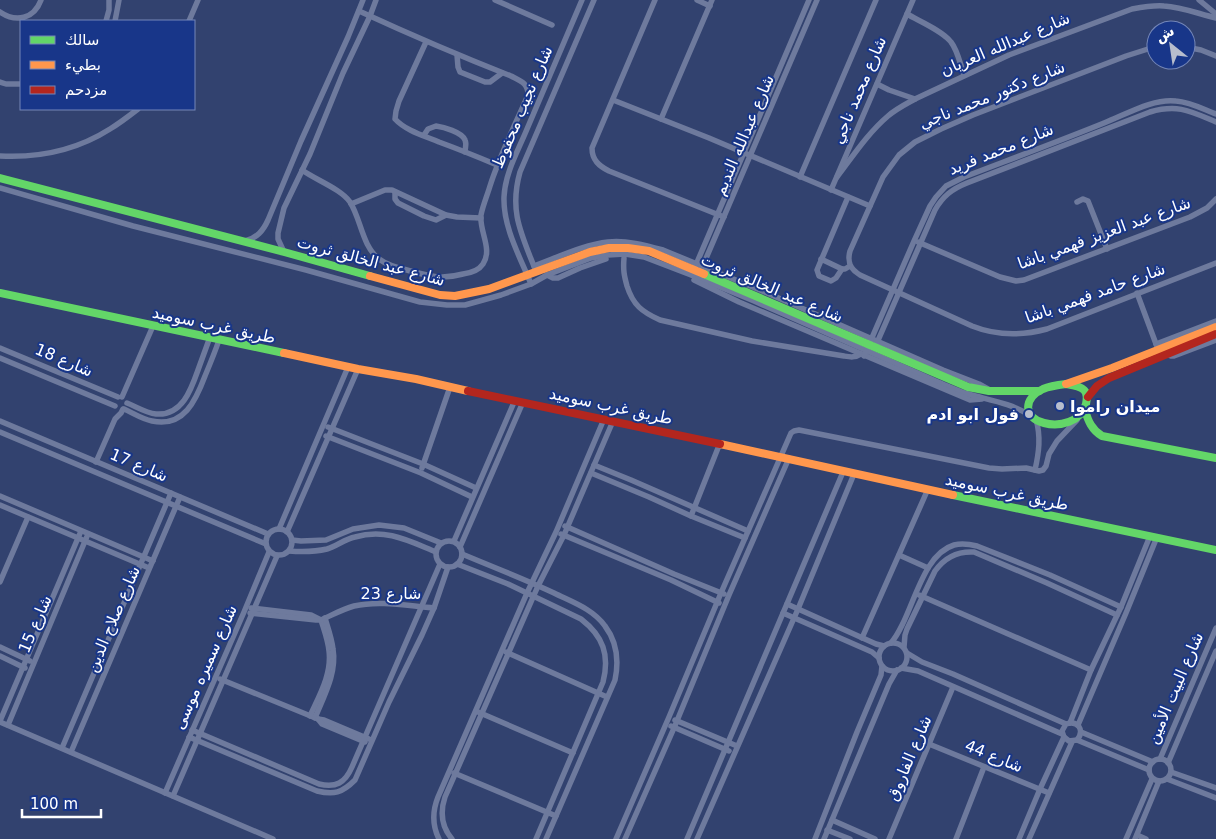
<svg xmlns="http://www.w3.org/2000/svg" width="1216" height="839" font-family="'DejaVu Sans',Vazirmatn,sans-serif">
<style>
.lines{fill:none;stroke-linecap:round;stroke-linejoin:round}
.street{stroke:#6e7a9d;stroke-width:5.5}
.fast{stroke:#63d668;stroke-width:8}
.slow{stroke:#ff974d;stroke-width:8}
.jam{stroke:#b3261e;stroke-width:8}
.poi-dot{fill:#b7bdcd;stroke:#183689;stroke-width:2}
.labels{text-anchor:middle;dominant-baseline:central;stroke-width:4;stroke-linejoin:round;paint-order:stroke}
.street-label{font-size:16px;fill:#fff;stroke:#183689}
.poi-label{font-size:16px;font-weight:bold;fill:#fff;stroke:#183689;text-anchor:start}
</style>
<rect width="100%" height="100%" fill="#32426f"/>
<g class="lines">
<g class="street">
<path d="M495,0L552,25"/>
<path d="M655,0L592,148C592,160 599,166 609,171L724,217"/>
<path d="M697,0L710,6"/>
<path d="M1199,0L1216,14"/>
<path d="M0,12C16,23 34,19 41,0"/>
<path d="M907,14C919,21 943,31 951,42C958,51 960,64 964,75"/>
<path d="M106,21L109,10V0"/>
<path d="M115,21L119,0"/>
<path d="M189,21L198,0"/>
<path d="M426,42L399,101L396,111L395,119C406,131 425,136 439,142C458,149 478,157 497,165"/>
<path d="M1156,47L1148,49L1126,56L973,115L941,129L915,142L899,155L883,177L850,251C847,262 850,269 860,275L972,326C997,336 1021,336 1047,329L1216,263"/>
<path d="M1186,47L1201,50L1216,56"/>
<path d="M457,55L458,67L460,72L485,82H490L502,73"/>
<path d="M0,82L6,84H21"/>
<path d="M877,84L889,90L915,99"/>
<path d="M613,100L709,138L870,206"/>
<path d="M661,119L712,0"/>
<path d="M424,135L428,129L436,126C443,127 462,132 465,140C467,144 465,148 465,152"/>
<path d="M0,156C39,158 77,150 110,129C120,123 129,116 138,109"/>
<path d="M302,170C316,180 341,189 350,202C361,219 362,246 379,259C387,265 398,268 407,270C429,276 441,280 463,274C471,273 479,270 483,264C493,249 479,231 481,215C483,205 487,196 490,186C500,155 515,125 528,95C528,83 521,81 511,76C460,56 409,34 359,11"/>
<path d="M800,177L876,0"/>
<path d="M837,177C853,156 868,133 888,116C896,109 906,104 915,99L1009,55L1132,9C1143,7 1154,5 1164,6C1182,7 1199,14 1216,18"/>
<path d="M0,188L133,226L306,270L420,302L447,305H465L501,295L531,284L547,275L591,258L608,255L625,254L644,257L691,275L754,301L938,382C948,386 958,391 968,394C989,400 1011,403 1029,415"/>
<path d="M831,190L913,0"/>
<path d="M395,192V199L398,203L424,216L436,220L446,215"/>
<path d="M1077,202L1083,199L1088,201L1107,249"/>
<path d="M351,204L385,190H392L446,215L457,217L481,218"/>
<path d="M245,241C257,238 263,231 268,220L301,141L348,37L363,0"/>
<path d="M918,242L1000,277L1016,281L1024,280L1190,217L1207,208L1216,199"/>
<path d="M284,252L278,239V233L284,208L310,154L343,73L370,16L376,0"/>
<path d="M624,258C623,270 624,275 627,286C633,305 642,312 660,320L752,341L844,356C850,357 855,358 861,354"/>
<path d="M821,259L842,269H845L850,266"/>
<path d="M534,266C556,258 586,244 608,242C626,240 645,245 663,250L760,290L943,370L979,384L988,389"/>
<path d="M695,267L809,0"/>
<path d="M535,269C521,233 509,211 520,172L594,0"/>
<path d="M842,269L836,278L831,281L819,276L817,270L848,197"/>
<path d="M701,270L817,0"/>
<path d="M547,275L553,278H558L580,268L606,259"/>
<path d="M694,280L739,302L951,392L970,400L982,399"/>
<path d="M531,284C520,257 503,227 504,197C505,173 518,151 527,129C545,86 564,43 582,0"/>
<path d="M1137,293L1159,352"/>
<path d="M1156,344L1216,321"/>
<path d="M876,345L935,210C943,196 952,189 967,183L1150,112C1178,104 1190,111 1216,122"/>
<path d="M0,348L118,397"/>
<path d="M1166,354L1171,356H1174L1216,340"/>
<path d="M864,356L914,241L930,206L936,197L946,186L964,177C1011,159 1057,142 1104,123C1125,115 1153,98 1176,101C1190,102 1203,109 1216,114"/>
<path d="M0,358L115,406"/>
<path d="M122,397L153,326"/>
<path d="M127,403C137,407 146,413 156,414C182,416 191,390 198,370C202,359 206,348 210,337"/>
<path d="M124,409C133,413 142,419 152,421C184,428 196,400 205,376C210,364 215,352 219,340"/>
<path d="M0,421L268,534"/>
<path d="M328,427L423,464L476,488"/>
<path d="M0,432L266,544"/>
<path d="M326,436L421,473L472,497"/>
<path d="M96,462L115,419L121,413L123,409"/>
<path d="M594,465L631,480L748,531"/>
<path d="M422,468L450,387"/>
<path d="M1035,470C1039,452 1041,437 1036,419"/>
<path d="M591,473L649,497L691,516L745,538"/>
<path d="M0,496L153,561"/>
<path d="M0,505L149,568"/>
<path d="M691,516L720,443"/>
<path d="M565,526L674,574L724,594"/>
<circle cx="279" cy="542" r="13"/>
<path d="M279,529L348,367"/>
<path d="M287,532L358,369"/>
<path d="M561,534L671,580L719,603"/>
<path d="M292,540L301,541L326,540L353,529L379,525L404,528L441,543"/>
<circle cx="449" cy="554" r="13"/>
<path d="M454,541L515,400"/>
<path d="M460,547L523,402"/>
<path d="M289,551C302,552 314,552 327,549C337,546 345,539 355,537C386,528 409,541 436,552"/>
<path d="M462,554C493,567 524,579 554,593C572,602 593,609 605,626C617,642 619,661 615,680L546,839"/>
<path d="M899,555L928,568"/>
<path d="M457,564L508,584L581,619C603,636 610,655 603,682L536,839"/>
<path d="M0,582L28,517"/>
<path d="M919,595L1091,670"/>
<path d="M787,604L876,644L884,646"/>
<path d="M251,608L311,615L321,620C324,630 328,640 329,651C332,674 319,696 310,716"/>
<path d="M250,613L316,620H321C332,615 343,609 354,606C380,600 408,606 434,608"/>
<path d="M783,613L872,652L879,658"/>
<path d="M862,638L928,489"/>
<circle cx="893" cy="657" r="14"/>
<path d="M891,643C913,617 920,555 954,545C962,543 969,544 977,546L1050,575L1121,607"/>
<path d="M0,647L30,661"/>
<path d="M904,647L905,635L907,629L935,571C945,557 957,551 974,552L1047,583L1117,615"/>
<path d="M506,652L607,697"/>
<path d="M907,653L922,662L953,674L1066,724C1078,720 1085,730 1077,740L1069,741L1064,737L1062,731L1066,724"/>
<path d="M0,656L25,668"/>
<path d="M901,668L918,671L1062,734"/>
<path d="M220,679L318,719L324,720L369,739"/>
<path d="M478,712L573,753"/>
<path d="M315,718C324,696 337,673 333,649C332,639 328,628 325,618"/>
<path d="M318,719L322,724L365,742"/>
<path d="M675,720L737,746"/>
<path d="M0,721L81,531"/>
<path d="M0,722L273,839"/>
<path d="M1070,723L1091,670L1121,607L1150,536"/>
<path d="M8,725L88,534"/>
<path d="M1078,725L1126,613L1157,537"/>
<path d="M671,726L729,751"/>
<path d="M192,730L319,784C336,788 345,783 352,767L440,564"/>
<path d="M1081,732L1153,762"/>
<path d="M189,737L317,791C334,795 342,793 355,780L389,702L422,635L434,608L448,567"/>
<path d="M1077,740L1149,770"/>
<path d="M929,744L1049,793"/>
<path d="M62,748L171,493"/>
<path d="M71,752L180,497"/>
<circle cx="1160" cy="770" r="11"/>
<path d="M1160,759L1216,628"/>
<path d="M1168,763L1216,651"/>
<path d="M1171,772L1216,788"/>
<path d="M454,773L556,816"/>
<path d="M1167,779L1216,798"/>
<path d="M165,793L244,612L269,552"/>
<path d="M173,796L277,556"/>
<path d="M832,820L875,839"/>
<path d="M827,830L850,839"/>
<path d="M1137,835L1146,839"/>
<path d="M439,839C432,825 432,812 438,797L527,593L556,532L604,419"/>
<path d="M452,839C441,826 440,812 445,797L538,586L564,535L613,421"/>
<path d="M616,839L669,717L721,593L791,433L794,431L799,430L989,468L1002,469L1026,468L1039,471L1043,470L1046,466L1049,454L1057,441L1077,420"/>
<path d="M625,839L674,728L729,595L789,458"/>
<path d="M687,839L843,472"/>
<path d="M697,839L798,609L854,474"/>
<path d="M815,839L857,732L881,675L882,666"/>
<path d="M824,839L889,684L897,670"/>
<path d="M889,839L953,687"/>
<path d="M956,839L984,767"/>
<path d="M1019,839L1040,789L1064,737"/>
<path d="M1029,839L1072,742"/>
<path d="M1126,839L1152,779"/>
<path d="M1135,839L1159,781"/>
</g>
<g class="fast">
<path d="M0,178L284,252L370,276"/>
<path d="M704,274L968,387L989,391H1039"/>
<path d="M0,293L284,353"/>
<path d="M1066,384C1072,385 1080,386 1084,390C1088,394 1087,399 1086,404C1081,422 1060,427 1044,423C1022,417 1024,398 1043,389C1050,386 1058,385 1066,384Z"/>
<path d="M1085,410C1088,421 1092,430 1102,436L1216,458"/>
<path d="M953,495L1216,550"/>
</g>
<g class="slow">
<path d="M370,276L440,295L455,296L489,289L590,252L609,248H628L649,251L704,274"/>
<path d="M284,353L358,369L416,379L468,391"/>
<path d="M1066,384L1112,368L1216,327"/>
<path d="M720,444L953,495"/>
</g>
<g class="jam">
<path d="M468,391L720,444"/>
<path d="M1088,397L1097,386L1109,378L1216,334"/>
</g>
</g>
<g class="poi-dot">
<circle cx="1060" cy="406" r="5"/>
<circle cx="1029" cy="414" r="5"/>
</g>
<g class="labels">
<g class="street-label">
<text transform="translate(1005 44) rotate(-23)">شارع عبدالله العريان</text>
<text transform="translate(859 90) rotate(-67)">شارع محمد ناجي</text>
<text transform="translate(992 95) rotate(-22)">شارع دكتور محمد ناجي</text>
<text transform="translate(522 107) rotate(-67)">شارع نجيب محفوظ</text>
<text transform="translate(744 135) rotate(-67)">شارع عبدالله النديم</text>
<text transform="translate(1001 149) rotate(-22)">شارع محمد فريد</text>
<text transform="translate(1104 233) rotate(-20)">شارع عبد العزيز فهمي باشا</text>
<text transform="translate(371 261) rotate(15)">شارع عبد الخالق ثروت</text>
<text transform="translate(772 288) rotate(23)">شارع عبد الخالق ثروت</text>
<text transform="translate(1095 293) rotate(-20)">شارع حامد فهمي باشا</text>
<text transform="translate(214 325) rotate(12)">طريق غرب سوميد</text>
<text transform="translate(64 360) rotate(23)">شارع 18</text>
<text transform="translate(611 406) rotate(12)">طريق غرب سوميد</text>
<text transform="translate(139 465) rotate(23)">شارع 17</text>
<text transform="translate(1007 492) rotate(12)">طريق غرب سوميد</text>
<text x="391" y="593">شارع 23</text>
<text transform="translate(113 619) rotate(-67)">شارع صلاح الدين</text>
<text transform="translate(35 624) rotate(-67)">شارع 15</text>
<text transform="translate(205 667) rotate(-66)">شارع سميره موسى</text>
<text transform="translate(1175 688) rotate(-67)">شارع البيت الأمين</text>
<text transform="translate(994 756) rotate(22)">شارع 44</text>
<text transform="translate(909 758) rotate(-67)">شارع الفاروق</text>
</g>
<g class="poi-label">
<text x="1070" y="406">ميدان راموا</text>
<text x="1019" y="414" text-anchor="end">فول ابو ادم</text>
</g>
</g>
<rect x="20" y="20" width="175" height="90" fill="#183689" stroke="#7486b8"/>
<rect x="30" y="36" width="25" height="8" fill="#63d668" stroke="#7486b8"/>
<text x="65" y="45" font-size="15" fill="#ffffff">سالك</text>
<rect x="30" y="61" width="25" height="8" fill="#ff974d" stroke="#7486b8"/>
<text x="65" y="70" font-size="15" fill="#ffffff">بطيء</text>
<rect x="30" y="86" width="25" height="8" fill="#b3261e" stroke="#7486b8"/>
<text x="65" y="95" font-size="15" fill="#ffffff">مزدحم</text>
<g transform="translate(1171 45) rotate(330)"><circle r="24" fill="#183689" stroke="#7486b8"/>
<path d="M0-4L9 19L0 12L-9 19Z" fill="#b7bdcd"/>
<text y="-8" font-size="14" font-weight="bold" text-anchor="middle" fill="#ffffff">ش</text>
</g>
<path d="M22 809v8h79v-8" fill="none" stroke="#ffffff" stroke-width="2.5"/>
<text x="30" y="809" font-size="15" fill="#ffffff" stroke="#183689" stroke-width="4" paint-order="stroke">100 m</text>
</svg>
